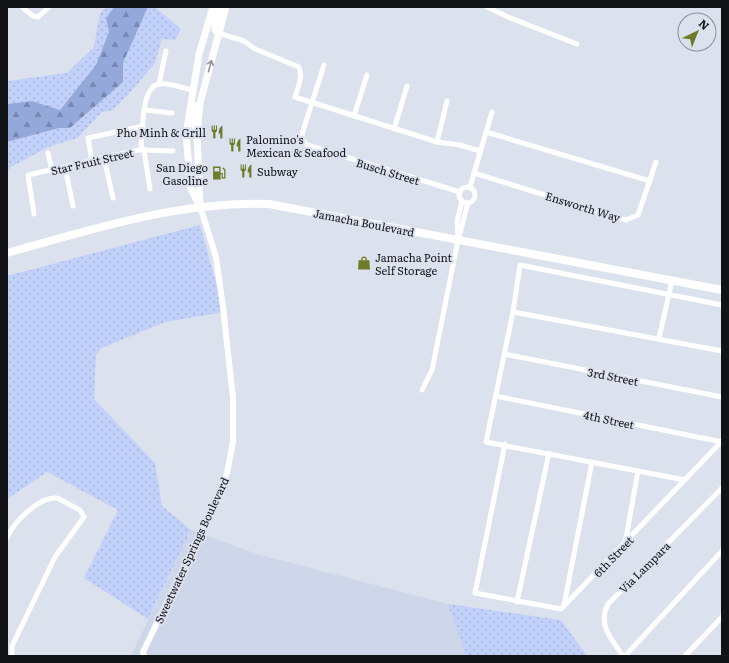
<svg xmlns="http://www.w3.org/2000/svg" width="729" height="663" font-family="Literata,serif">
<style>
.built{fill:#ced6e9}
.grass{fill:url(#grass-dots)}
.forest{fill:url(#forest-firs)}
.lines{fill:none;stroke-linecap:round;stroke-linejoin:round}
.minor{stroke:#fff;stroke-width:5}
.tertiary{stroke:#fff;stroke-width:6}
.secondary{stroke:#fff;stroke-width:7}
.primary{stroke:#fff;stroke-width:8}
.oneway{stroke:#949597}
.labels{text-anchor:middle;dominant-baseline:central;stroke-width:4;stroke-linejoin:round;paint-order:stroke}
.poi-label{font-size:11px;fill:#111317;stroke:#dce1ee;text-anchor:start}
.street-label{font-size:11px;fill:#111317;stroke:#dce1ee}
</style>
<defs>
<pattern id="grass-dots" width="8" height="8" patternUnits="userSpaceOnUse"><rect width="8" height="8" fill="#c1d1f9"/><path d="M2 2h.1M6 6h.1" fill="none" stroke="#a5b3d5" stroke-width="1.8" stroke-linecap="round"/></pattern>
<pattern id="forest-firs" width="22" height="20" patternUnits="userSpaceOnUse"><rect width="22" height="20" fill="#95a8da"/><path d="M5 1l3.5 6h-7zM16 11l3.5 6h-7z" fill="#7888b0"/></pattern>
</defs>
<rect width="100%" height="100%" fill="#dce1ee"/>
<path class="built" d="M191,530L257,554L448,604L466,656H131Z"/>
<g class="grass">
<path d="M106,7H114L106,18L109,32L96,66L60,110L32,101L7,104V81L67,73L94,47L100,13Z"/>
<path d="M148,7H155L181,29L175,40L162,39L155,63L134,88L113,110L102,112L77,138L48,147L11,167L7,171V142L59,128H70L123,82V63Z"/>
<path d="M200,225L224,312L165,322L102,348L96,355L94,399L155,463L162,506L191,530L148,619L84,578L118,510L47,472L7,499V276Z"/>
<path d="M448,604L561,620L587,656H466Z"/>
</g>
<path class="forest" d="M114,7H148L123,63V82L70,128H59L7,142V104L32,101L60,110L96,65L109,32L106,18Z"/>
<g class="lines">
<g class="minor">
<path d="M22,7L33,16L38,17L49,7"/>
<path d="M487,7L508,17L577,44"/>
<path d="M218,33L244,41L255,49L299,67C303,77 298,87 295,97L437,142L460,145L480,151"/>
<path d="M324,65L302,134L303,140L307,145L460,192"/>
<path d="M159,84L166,51"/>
<path d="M145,110L172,113"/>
<path d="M354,116L367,75"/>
<path d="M394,129L407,86"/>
<path d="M486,132L650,181"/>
<path d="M437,142L447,101"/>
<path d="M48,153L52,170"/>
<path d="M104,158L113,198"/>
<path d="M92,161L88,138L143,126"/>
<path d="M65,167L73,206"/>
<path d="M474,173L626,220L638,215L656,162"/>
<circle cx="467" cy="195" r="8"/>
<path d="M470,187L492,112"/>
<path d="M150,189L144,150L173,151"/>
<path d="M34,214L28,175L138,150H144L141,145C143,130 141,87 159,84C168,82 183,88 192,90"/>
<path d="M458,237L457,222L462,201"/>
<path d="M513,312L722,351"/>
<path d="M659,338L672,281"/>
<path d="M504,354L722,397"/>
<path d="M422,390L432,370L458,240L468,203"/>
<path d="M496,396L722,442"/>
<path d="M505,444L475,593L561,609L722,441"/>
<path d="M685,480L486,442L513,312L520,265L722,305"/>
<path d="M7,538C13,523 39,496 57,498L80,510L84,517L55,557L12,646V656"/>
<path d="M625,544L638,471"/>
<path d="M517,602L549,453"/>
<path d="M564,605L592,462"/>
<path d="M623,656C612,640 597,624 608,604L722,488"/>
<path d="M625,656L722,551"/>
<path d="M685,656L722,617"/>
</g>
<path class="tertiary" d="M144,656L143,652L207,519L227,473L233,442V398L223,307L216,257L200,206"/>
<g class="secondary">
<path d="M218,33L215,30V23L219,7"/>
<path d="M194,106L193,122L197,130"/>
<path d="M200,203L197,135L200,103L226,7"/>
<path d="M200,206L191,189L186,135L199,54L213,7"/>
</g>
<path class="primary" d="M7,253C92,229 180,201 269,204L722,290"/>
</g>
<defs><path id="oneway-shaft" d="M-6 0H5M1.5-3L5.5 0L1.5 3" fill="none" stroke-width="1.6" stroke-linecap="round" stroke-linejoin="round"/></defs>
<use class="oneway" href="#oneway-shaft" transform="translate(210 66) rotate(-75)"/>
<defs>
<g id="restaurant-bare" transform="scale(1.08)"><path d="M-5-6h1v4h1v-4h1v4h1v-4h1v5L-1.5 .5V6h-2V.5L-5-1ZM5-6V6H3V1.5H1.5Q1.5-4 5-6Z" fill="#6e7c29" stroke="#dce1ee" stroke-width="2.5" paint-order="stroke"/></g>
<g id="fuel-bare" transform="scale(1.08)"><path d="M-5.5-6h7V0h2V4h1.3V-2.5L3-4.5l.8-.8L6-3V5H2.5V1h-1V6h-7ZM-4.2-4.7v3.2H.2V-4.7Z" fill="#6e7c29" stroke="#dce1ee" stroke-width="2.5" paint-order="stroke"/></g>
<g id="shop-bare" transform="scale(1.08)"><path d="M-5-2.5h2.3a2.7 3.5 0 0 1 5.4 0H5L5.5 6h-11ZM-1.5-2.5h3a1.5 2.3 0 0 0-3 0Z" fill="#6e7c29" stroke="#dce1ee" stroke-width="2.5" paint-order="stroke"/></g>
</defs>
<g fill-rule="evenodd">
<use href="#restaurant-bare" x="217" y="132"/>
<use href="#restaurant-bare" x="235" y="145"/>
<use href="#restaurant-bare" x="246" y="171"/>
<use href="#fuel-bare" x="219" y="173"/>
<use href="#shop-bare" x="364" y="263"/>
</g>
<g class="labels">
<g class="poi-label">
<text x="206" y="132" text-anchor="end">Pho Minh &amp; Grill</text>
<text x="246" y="139">Palomino's<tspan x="246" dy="13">Mexican &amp; Seafood</tspan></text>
<text x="208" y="167" text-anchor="end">San Diego<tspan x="208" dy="13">Gasoline</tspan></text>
<text x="257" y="171">Subway</text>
<text x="375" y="257">Jamacha Point<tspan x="375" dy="13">Self Storage</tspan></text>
</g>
<g class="street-label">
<text transform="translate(92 161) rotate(-13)">Star Fruit Street</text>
<text transform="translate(388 171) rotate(17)">Busch Street</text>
<text transform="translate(583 206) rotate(17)">Ensworth Way</text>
<text transform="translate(364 222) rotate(11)">Jamacha Boulevard</text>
<text transform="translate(613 376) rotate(11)">3rd Street</text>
<text transform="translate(609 419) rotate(12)">4th Street</text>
<text transform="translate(191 550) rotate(-65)">Sweetwater Springs Boulevard</text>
<text transform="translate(613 556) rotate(-46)">6th Street</text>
<text transform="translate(644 567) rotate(-45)">Via Lampara</text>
</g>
</g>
<rect width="729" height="663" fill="none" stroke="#111317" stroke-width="16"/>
<g transform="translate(697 32) rotate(43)"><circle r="19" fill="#dce1ee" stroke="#8b8f98"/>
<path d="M0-3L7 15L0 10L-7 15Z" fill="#6e7c29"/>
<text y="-6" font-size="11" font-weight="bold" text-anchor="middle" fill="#111317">N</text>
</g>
</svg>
